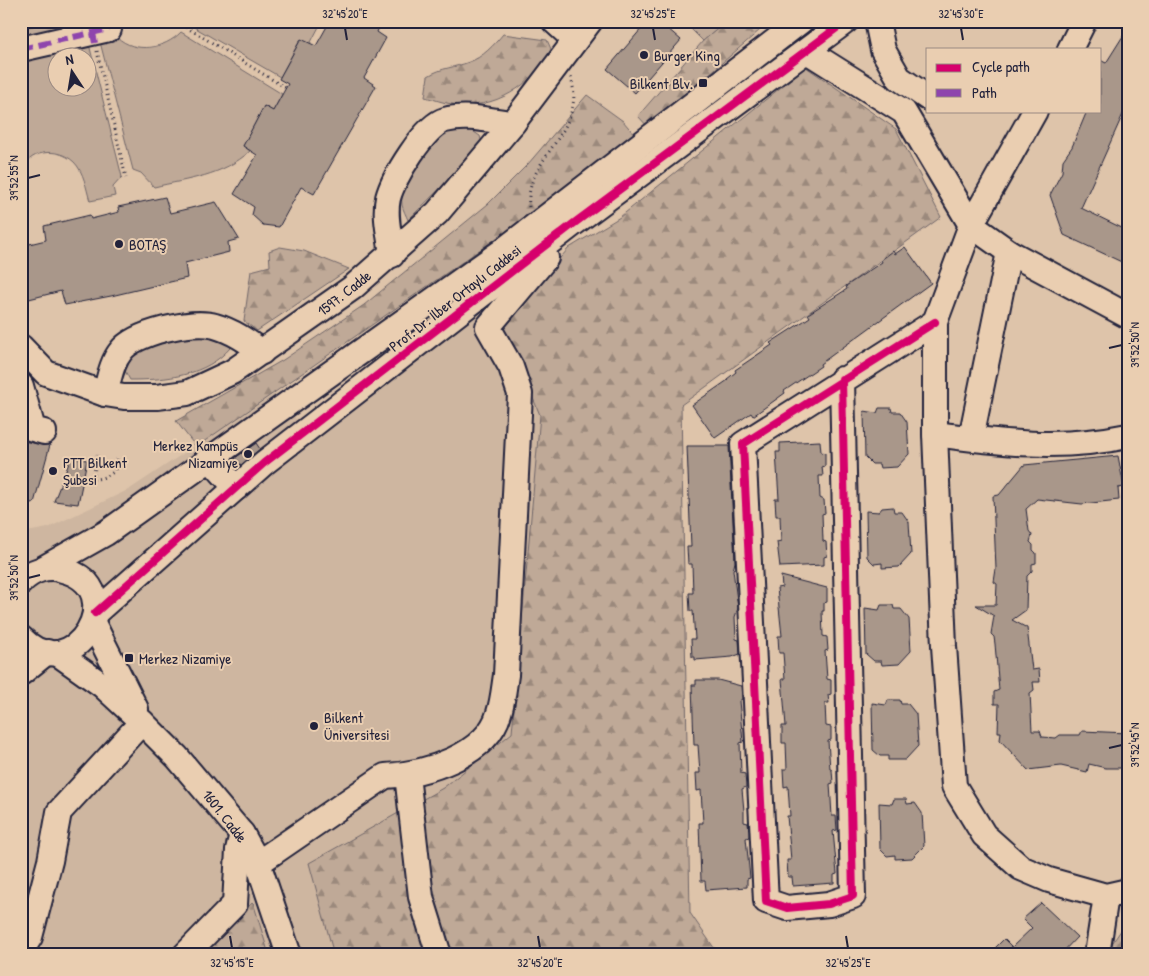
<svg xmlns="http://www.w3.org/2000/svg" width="1149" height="976" font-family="'Patrick Hand',sans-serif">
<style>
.built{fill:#ceb6a0}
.green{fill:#bfa997;stroke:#706669;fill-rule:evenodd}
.forest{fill:url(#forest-firs);stroke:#706669}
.building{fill:#a9978a;stroke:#22223b}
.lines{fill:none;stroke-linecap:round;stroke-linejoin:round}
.minor-casing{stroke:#22223b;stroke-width:28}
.path{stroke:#22223b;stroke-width:3;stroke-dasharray:1 4;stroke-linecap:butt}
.minor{stroke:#eaceb1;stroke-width:24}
.quiet{stroke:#8e44ad;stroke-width:6;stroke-dasharray:12 6;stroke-linecap:butt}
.cycleway-casing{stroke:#eaceb1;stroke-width:11}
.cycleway{stroke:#d6006c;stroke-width:8}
.ticks{fill:none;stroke:#22223b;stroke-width:2}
.poi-dot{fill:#22223b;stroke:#eaceb1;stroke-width:2}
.labels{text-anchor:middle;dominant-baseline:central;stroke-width:4;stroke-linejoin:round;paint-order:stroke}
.poi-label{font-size:15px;fill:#22223b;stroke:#eaceb1;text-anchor:start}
.street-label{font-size:15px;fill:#22223b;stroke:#eaceb1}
.neatline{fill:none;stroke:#22223b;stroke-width:2}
.ticks-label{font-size:12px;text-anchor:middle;fill:#22223b}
</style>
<defs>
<pattern id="forest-firs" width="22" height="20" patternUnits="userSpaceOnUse" patternTransform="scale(1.25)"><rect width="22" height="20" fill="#bfa997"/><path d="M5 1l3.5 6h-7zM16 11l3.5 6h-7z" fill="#9b897c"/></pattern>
</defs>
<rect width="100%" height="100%" fill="#dec4aa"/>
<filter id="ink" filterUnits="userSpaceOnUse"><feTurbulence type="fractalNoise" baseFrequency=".02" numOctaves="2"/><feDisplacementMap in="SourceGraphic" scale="10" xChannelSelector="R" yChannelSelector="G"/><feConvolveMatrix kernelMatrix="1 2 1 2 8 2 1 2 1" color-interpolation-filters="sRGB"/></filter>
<g filter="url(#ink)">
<path class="built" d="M494,301L540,415L678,955H21V533L48,528L130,489L274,393L312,438Z"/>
<g class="green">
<path d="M52,21H63L66,33L21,44V29Z"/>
<path d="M188,21H322L310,44L300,40L280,77L187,23Z"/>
<path d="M686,21H727L703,41L685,23Z"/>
<path d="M181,32L282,94L273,111L264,106L243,146L250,151C223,176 188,179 154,187L141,173L133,170L100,42L117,37C135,54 165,49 181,32Z"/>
<path d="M89,44L122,177L113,187L115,196L90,201C86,188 84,172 74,162C57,146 26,150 21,174V60ZM58,58H88V88H58Z"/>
<path d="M468,128L480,136L482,143L473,156L408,220C406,215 403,210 402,205C398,183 430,148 443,131Z"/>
<path d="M215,336L231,347C206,376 167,380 130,380L125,371C128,362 132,354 141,349C158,340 196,337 215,336Z"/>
</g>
<g class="forest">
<path d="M727,21H767L760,30L648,127L638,116L703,41Z"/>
<path d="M503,34L547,40L551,49C533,86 494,111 452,104C443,103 434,99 425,97L428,76C443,67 454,68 469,62C482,58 495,44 503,34Z"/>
<path d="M806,67L896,129L941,217L681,405L690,913L719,955H334L309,863L443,788L512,733L540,415L502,323L569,248L620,217Z"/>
<path d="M587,95L623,121L635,135L530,215L196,447L176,421L283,360L364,305L488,204L528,164Z"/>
<path d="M280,247L304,251L349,269L257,331L244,321L251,271L270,266L269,251Z"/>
<path d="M253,902L269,955H202Z"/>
<path d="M1128,924V955H1104L1124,926Z"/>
</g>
<g class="building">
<path d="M330,21H382L377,32L386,38L364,78L376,86L314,194L301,187L279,227L263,225L252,215L254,207L234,194L257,155L243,146L264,106L273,111L288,84L279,79L301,39L316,46Z"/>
<path d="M648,21H659L681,40L635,93L607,69Z"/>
<path d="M1128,28V103L1081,208L1128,231V265L1064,235L1050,195L1062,172L1063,160L1072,147L1087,111H1100V60L1106,63Z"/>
<path d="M165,197L170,213L216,202L239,239L228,242L229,252L185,263L187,278L111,296L65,305L61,291L21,301V246L46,240L44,226L90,215L91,219L119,212L118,207Z"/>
<path d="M905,247L931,283L820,364L821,366L784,391L785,393L753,416L751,413L715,438L692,405L728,380L727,379L736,372L735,370L772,345L770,343L810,317L808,314L847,289L846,286L882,262L881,260L893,251L895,254Z"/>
<path d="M879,408H891L892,412H900L907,422L909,454L897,467L880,468L879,464H872L865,457L864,411L877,413Z"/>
<path d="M21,441L50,445L34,503L21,502Z"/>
<path d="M820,441L821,452L825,453V466L822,467L823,476H819L820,498L824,500L825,513L822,514L823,541L826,542L827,556L824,557V565L780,567L777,542L781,541L780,516H776L775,499H779L776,452H780V443Z"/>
<path d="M256,443L260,449L241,465L235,458Z"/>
<path d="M687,446H729L735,562L733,570L738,608L735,617L736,639L739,640L740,654L732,657L695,660V657H692L691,639H695L693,611H690L689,593H693L692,564H688L687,547H691Z"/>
<path d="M1118,456L1124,487L1118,488L1119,500L1082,504L1037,499L1026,509L1029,531L1032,535L1030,542L1033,545V550L1036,553V563L1032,564V571L1027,576L1026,610L1012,620L1027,628L1032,670L1039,669L1040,682H1033L1034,690L1030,693L1032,731H1040L1042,737L1056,738L1060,735H1080L1082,731L1128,733V768H1106L1089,764L1087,772L1061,766L1028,770L1000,740L1001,732H998L999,704H994V692L999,690L995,644L994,637L991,634L994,616L976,605H996L997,584L994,582L996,569L993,496L999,495L1024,465Z"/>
<path d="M71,458L87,460L78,504L54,501Z"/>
<path d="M893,507L894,512H902L909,522L911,554L899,567L882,568V563L874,564L867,557L866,511L879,512L882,508Z"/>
<path d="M781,576L827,588V602L824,603V611H822L823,636L827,637L828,650L825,651L827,679L831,680V694L828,695L829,703H825L826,726L831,727V740L828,741L830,769L832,770L833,783L830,784L832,816H836L837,830L833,831L837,874L834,875V883L793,886L792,877H788L787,860H791L787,816H790L788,786L784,787L783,769H787L786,743H782V726H786L782,679H785L783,653H779L778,636H782L777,588L782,587Z"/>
<path d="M881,605H893L894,609H901L909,619L911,651L899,664L882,665L881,661H874L866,654L865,608L879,610Z"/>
<path d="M696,680H718L741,686L742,699L739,701L743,742L740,743L741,773L745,774L746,787L742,789L744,811V822L748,823L749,832V837L746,838L750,878L747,879V887L706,890L705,881H701L699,823H703L701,790L697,791L696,773H700L698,745H694L692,685H696Z"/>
<path d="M888,700H900L901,704H908L916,714L918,746L905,760H888V756H880L873,750L872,703L886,705Z"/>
<path d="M894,799H906L907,804L915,803L922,813L924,846L912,858L895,859V855L887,856L880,849L879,803L892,804Z"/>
<path d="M1041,903L1077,937L1060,955H988L1004,939L1012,947L1032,928L1023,919Z"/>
</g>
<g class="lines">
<g class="minor-casing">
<g id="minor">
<path d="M554,21L575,40"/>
<path d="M877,21L883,50L899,78L928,98"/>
<path d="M21,49L109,29"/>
<path d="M1070,49L1084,21"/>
<path d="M807,51L904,112L971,225L1009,252L1128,316"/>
<path d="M1035,111L971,225L935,322V434L944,646L954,786L984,835L1021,868L1049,880L1106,896L1128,891"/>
<path d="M392,255C390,237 384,216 388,198C393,178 425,125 445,120C467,114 492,121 513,123"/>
<path d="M21,347L46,373L105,394L124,397H157L187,393L232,372L352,288L437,213L513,123L590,21"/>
<path d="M842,379L853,896L829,904L787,908L766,901L743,444L935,322"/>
<path d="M21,386L33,429L44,432"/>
<path d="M105,394C109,380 111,363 121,351C134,333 193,319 215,326C233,331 247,341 262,352"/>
<path d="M935,434C1002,443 1061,450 1128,436"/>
<path d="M971,438L1009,252"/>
<path d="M209,458L236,488"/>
<path d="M44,568L106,533L501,252L801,21"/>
<path d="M21,582C32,570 48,565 63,570C134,588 73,692 21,638"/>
<path d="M95,613L264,463L573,224L846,21"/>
<path d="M93,623L136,709"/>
<path d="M57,653L102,685L142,722L177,757L242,834L258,863L289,955"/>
<path d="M21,673L47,652"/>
<path d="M407,775L421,897L439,955"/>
<path d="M258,863L385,776C425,774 487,756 499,713C503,701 504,687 506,675L520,394L511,367L488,327L546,258"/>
<path d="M21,951L30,937L50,861L59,812L142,722"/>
<path d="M185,955L235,904L238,850L242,834"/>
<path d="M1095,955L1098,948L1106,896"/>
</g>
</g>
<g class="path">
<path d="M186,27L286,88"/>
<path d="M97,51L126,178"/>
<path d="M529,207C525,166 567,142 573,104C575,96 573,86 571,77"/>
<path d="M83,479C96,480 104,479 115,471L117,459"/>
<path d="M93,480L97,455"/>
</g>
<use href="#minor" class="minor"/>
<g class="quiet">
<path d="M93,33L95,43"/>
<path d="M21,49L109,29"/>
</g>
<g class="cycleway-casing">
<g id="cycleway">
<path d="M842,379L853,896L829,904L787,908L766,901L743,444L935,322"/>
<path d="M95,613L264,463L573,224L846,21"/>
</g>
</g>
<use href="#cycleway" class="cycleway"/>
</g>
</g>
<path class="ticks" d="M345,28L347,40M653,28L655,40M961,28L963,40M28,178L40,175M1109,348L1122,345M28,578L40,575M1109,748L1122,745M230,936L232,948M538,936L540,948M846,936L848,948"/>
<g class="poi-dot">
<circle cx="644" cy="55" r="5"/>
<rect x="698" y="78" width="10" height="10" rx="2.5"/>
<circle cx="119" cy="244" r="5"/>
<circle cx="248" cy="454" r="5"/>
<circle cx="53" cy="471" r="5"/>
<rect x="124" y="653" width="10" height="10" rx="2.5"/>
<circle cx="314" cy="726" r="5"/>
</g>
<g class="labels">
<g class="poi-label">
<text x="654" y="55">Burger King</text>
<text x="693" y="83" text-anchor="end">Bilkent Blv.</text>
<text x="129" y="244">BOTAŞ</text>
<text x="238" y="445" text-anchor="end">Merkez Kampüs<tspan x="238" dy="17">Nizamiye</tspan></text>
<text x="63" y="462">PTT Bilkent<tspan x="63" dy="17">Şubesi</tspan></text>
<text x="139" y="658">Merkez Nizamiye</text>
<text x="324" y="717">Bilkent<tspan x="324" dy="17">Üniversitesi</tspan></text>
</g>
<g class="street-label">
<text transform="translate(344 293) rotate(-38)">1597. Cadde</text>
<text transform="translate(455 298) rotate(-38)">Prof. Dr. İlber Ortaylı Caddesi</text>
<text transform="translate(225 816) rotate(52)">1601. Cadde</text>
</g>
</g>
<rect width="1149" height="976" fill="none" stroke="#eaceb1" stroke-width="55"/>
<rect x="926" y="48" width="175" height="65" fill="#eaceb1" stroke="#9a8982"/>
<rect x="936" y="64" width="25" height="8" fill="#d6006c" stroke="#9a8982"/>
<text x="972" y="72" font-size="15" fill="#22223b">Cycle path</text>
<rect x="936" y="89" width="25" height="8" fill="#8e44ad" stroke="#9a8982"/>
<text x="972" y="98" font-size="15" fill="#22223b">Path</text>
<g transform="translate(72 72) rotate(348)"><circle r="24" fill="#eaceb1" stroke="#9a8982"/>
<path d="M0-4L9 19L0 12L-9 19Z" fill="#22223b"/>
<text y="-8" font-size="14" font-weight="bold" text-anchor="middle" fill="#22223b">N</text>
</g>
<rect x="28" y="28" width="1094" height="920" class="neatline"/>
<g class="ticks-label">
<text x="345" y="18">32°45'20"E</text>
<text x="653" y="18">32°45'25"E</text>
<text x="961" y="18">32°45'30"E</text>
<text transform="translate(14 178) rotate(-90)" y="4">39°52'55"N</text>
<text transform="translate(1135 345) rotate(-90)" y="4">39°52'50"N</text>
<text transform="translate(14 578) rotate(-90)" y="4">39°52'50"N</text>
<text transform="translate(1135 745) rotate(-90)" y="4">39°52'45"N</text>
<text x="232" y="967">32°45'15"E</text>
<text x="540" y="967">32°45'20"E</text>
<text x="848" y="967">32°45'25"E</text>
</g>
</svg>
